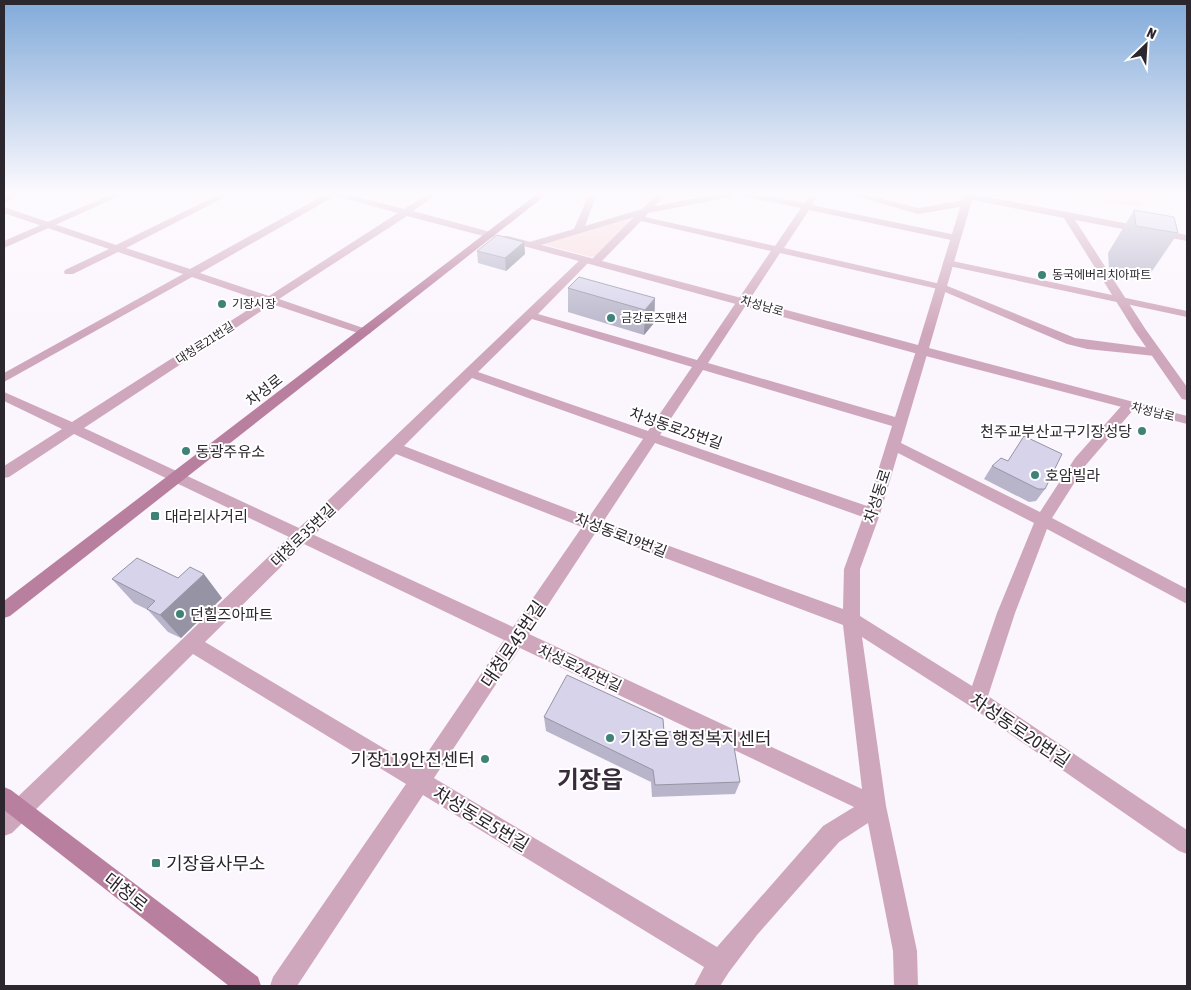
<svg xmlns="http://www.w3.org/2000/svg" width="1191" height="990" font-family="'Asap Condensed','Noto Sans KR',sans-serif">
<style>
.green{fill:#f8d8da}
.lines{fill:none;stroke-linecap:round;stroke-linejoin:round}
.minor{fill:#cfa7bc;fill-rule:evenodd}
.tertiary{fill:#cfa7bc;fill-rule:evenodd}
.secondary{fill:#b97f9f;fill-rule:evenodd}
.wall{fill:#b8b5ca}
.shaded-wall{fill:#9694a4}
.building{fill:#d6d3eb;stroke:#9694a4}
.poi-dot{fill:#3f8378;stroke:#fff;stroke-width:2}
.labels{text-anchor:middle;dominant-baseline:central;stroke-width:4;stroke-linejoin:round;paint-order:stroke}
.far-poi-label{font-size:12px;fill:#2c262e;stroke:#fff;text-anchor:start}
.far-street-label{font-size:12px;fill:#2c262e;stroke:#fff}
.street-label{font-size:15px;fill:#2c262e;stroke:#fff}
.poi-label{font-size:15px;fill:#2c262e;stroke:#fff;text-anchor:start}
.near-street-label{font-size:18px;fill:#2c262e;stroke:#fff}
.near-poi-label{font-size:18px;fill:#2c262e;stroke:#fff;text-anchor:start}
.near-district-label{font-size:24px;font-weight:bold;fill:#392d3d;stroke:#fff}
</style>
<rect width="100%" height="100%" fill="#fbf5fd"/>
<g class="green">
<path d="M1071,194H1166L1170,202L1139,198L1142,207L1071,197Z"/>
<path d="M633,217H635L595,256L591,257L542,244Z"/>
</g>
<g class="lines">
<g class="minor">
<path d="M11,194H23L4,203V197Z"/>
<path d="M220,194H231L126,248L190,269L326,194H347L404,209L428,194H438L413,211L494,233L496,235L491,238L407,216L279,299L369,330L371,332L369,334H361L272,304L84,428L299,528L582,258L586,257L591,260L538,314L697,360L771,251L641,221L599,264H591L590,262L591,260L634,217L534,247H526V243L574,229L589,194H597L585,226L642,209L657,194H666L655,206L717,194H735L731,197L648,213L645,217L775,246L801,208L746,197L742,194H759L804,203L811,194H819L812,205L956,235L961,238L956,241L809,210L784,248L945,285L1075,338L1159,349L1161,352L1155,356L1087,349L1067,344L938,289L780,253L708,363L895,417L916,351L918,348H926L928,351L901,443L1040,512L1075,458L1124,403H1134L1136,406L1134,409L1085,466L1052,518L1187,589V604L1047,529L1015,613L988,696L1187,830V854L1179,851L970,706L862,637L886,806L917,951L918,986H894L893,951L868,823L839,842L757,935L729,972L720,986H694L704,967L423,795L297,986H270L273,977L406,784L193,654L12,833L4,836V810L289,537L74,434L9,477L4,478V466L62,429L4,401V392L72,422L262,301L192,277L4,382V373L183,274L118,252L73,274H65L64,272L65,270L109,249L4,213V207L116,245ZM335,196L398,213L269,296L200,273ZM532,319L692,367L648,431L478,372ZM703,370L892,426L867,506L660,435ZM472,378L643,439L589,517L404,446ZM655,443L863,517L844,569L843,609L603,522ZM898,453L1034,523L997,613L972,686L860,616V569L880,514ZM396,454L582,527L513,627L314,535ZM596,532L843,625L862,789L529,634ZM304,544L504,640L417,768L205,642ZM520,648L854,807L823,826L717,947L434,778Z"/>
<path d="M849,194H864L918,208L966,200L971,203L966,206L918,214Z"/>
<path d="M948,260L1187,311V317L944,265L943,263L944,261Z"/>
</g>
<g class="tertiary">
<path d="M112,194H124L4,248V241Z"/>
<path d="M951,194H973L1187,235V241L1075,220L1146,330L1187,387V400L1182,399L1134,330L1064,218L972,200L929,348L1187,416V424L918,354L502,240L500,238L502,236H508L918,345L963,198Z"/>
</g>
<g class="secondary">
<path d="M537,194H547L10,616L4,618V601Z"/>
<path d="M4,787L11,790L258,977L261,986H229L4,810Z"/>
</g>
</g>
<g class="wall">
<path d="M1134,210L1178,233L1148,277L1109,269L1108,253Z"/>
<path d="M524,242L525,254L506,271L478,263L477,251Z"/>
<path d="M568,288L655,298L654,323L644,335L568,312Z"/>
<path d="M992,466L1045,489L1036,501L1029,502L984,479Z"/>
<path d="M178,578L222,598L181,638L168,632L148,610L134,603L112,579Z"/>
<path d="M544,717L664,732L740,782L735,794L652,797L651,782L546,731Z"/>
</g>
<g class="shaded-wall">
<path d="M524,242L525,254L506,271L505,258Z"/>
<path d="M655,298L654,323L644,335L645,310Z"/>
<path d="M204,574L222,598L181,638L160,615Z"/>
</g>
<g class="building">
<path d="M1134,210L1174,217L1178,233L1136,226Z"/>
<path d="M497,235L524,242L505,258L477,251Z"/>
<path d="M579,277L655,298L645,310L568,288Z"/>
<path d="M1024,436L1062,454L1045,489H1038L992,466L1001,458L1008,461Z"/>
<path d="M137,558L178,578L190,567L204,574L160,615L147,609L155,601L112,579Z"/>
<path d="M567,675L663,719L664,732L722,730L732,735L740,782L655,785L653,770L544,717Z"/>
</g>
<linearGradient id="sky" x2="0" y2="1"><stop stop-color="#81aad9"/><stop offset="0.58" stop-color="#fdfafe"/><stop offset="1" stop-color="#fdfafe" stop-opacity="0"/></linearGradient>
<rect width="1191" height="333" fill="url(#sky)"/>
<g class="poi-dot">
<circle cx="1042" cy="275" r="5"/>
<circle cx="222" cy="304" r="5"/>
<circle cx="611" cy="318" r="5"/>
<circle cx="1142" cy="431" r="5"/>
<circle cx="186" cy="451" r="5"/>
<circle cx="1035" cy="475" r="5"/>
<rect x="150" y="511" width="10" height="10" rx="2.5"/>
<circle cx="180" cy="614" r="5"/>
<circle cx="610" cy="738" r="5"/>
<circle cx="485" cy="759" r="5"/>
<rect x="151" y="858" width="10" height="10" rx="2.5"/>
</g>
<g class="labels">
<g class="far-poi-label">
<text x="1052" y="275">동국에버리치아파트</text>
<text x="232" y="304">기장시장</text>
<text x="621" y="318">금강로즈맨션</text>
</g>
<g class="far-street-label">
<text transform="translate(762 306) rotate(16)">차성남로</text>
<text transform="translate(205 343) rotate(-33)">대청로21번길</text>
<text transform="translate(1153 412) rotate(14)">차성남로</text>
</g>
<g class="street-label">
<text transform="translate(264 390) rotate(-38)">차성로</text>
<text transform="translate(676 428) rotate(19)">차성동로25번길</text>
<text transform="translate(877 496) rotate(-72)">차성동로</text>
<text transform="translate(303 535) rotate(-44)">대청로35번길</text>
<text transform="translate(621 535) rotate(21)">차성동로19번길</text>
<text transform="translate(580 668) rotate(25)">차성로242번길</text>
</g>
<g class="poi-label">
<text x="1132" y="431" text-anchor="end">천주교부산교구기장성당</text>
<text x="196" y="451">동광주유소</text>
<text x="1045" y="475">호암빌라</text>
<text x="165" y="516">대라리사거리</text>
<text x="190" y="614">던힐즈아파트</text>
</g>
<g class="near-street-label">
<text transform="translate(513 644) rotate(-56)">대청로45번길</text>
<text transform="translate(1020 730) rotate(34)">차성동로20번길</text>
<text transform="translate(481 819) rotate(31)">차성동로5번길</text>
<text transform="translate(126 892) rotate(38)">대청로</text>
</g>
<g class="near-poi-label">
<text x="620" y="738">기장읍 행정복지센터</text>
<text x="475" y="759" text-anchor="end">기장119안전센터</text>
<text x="166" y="863">기장읍사무소</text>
</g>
<g class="near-district-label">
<text x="590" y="779">기장읍</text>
</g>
</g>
<rect width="1191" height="990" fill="none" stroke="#2c262e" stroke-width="10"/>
<g transform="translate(1146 45) rotate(25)" stroke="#ffffff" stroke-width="4" paint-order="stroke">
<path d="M0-4L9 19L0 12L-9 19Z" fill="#2c262e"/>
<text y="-8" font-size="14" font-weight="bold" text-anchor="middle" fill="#2c262e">N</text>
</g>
</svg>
